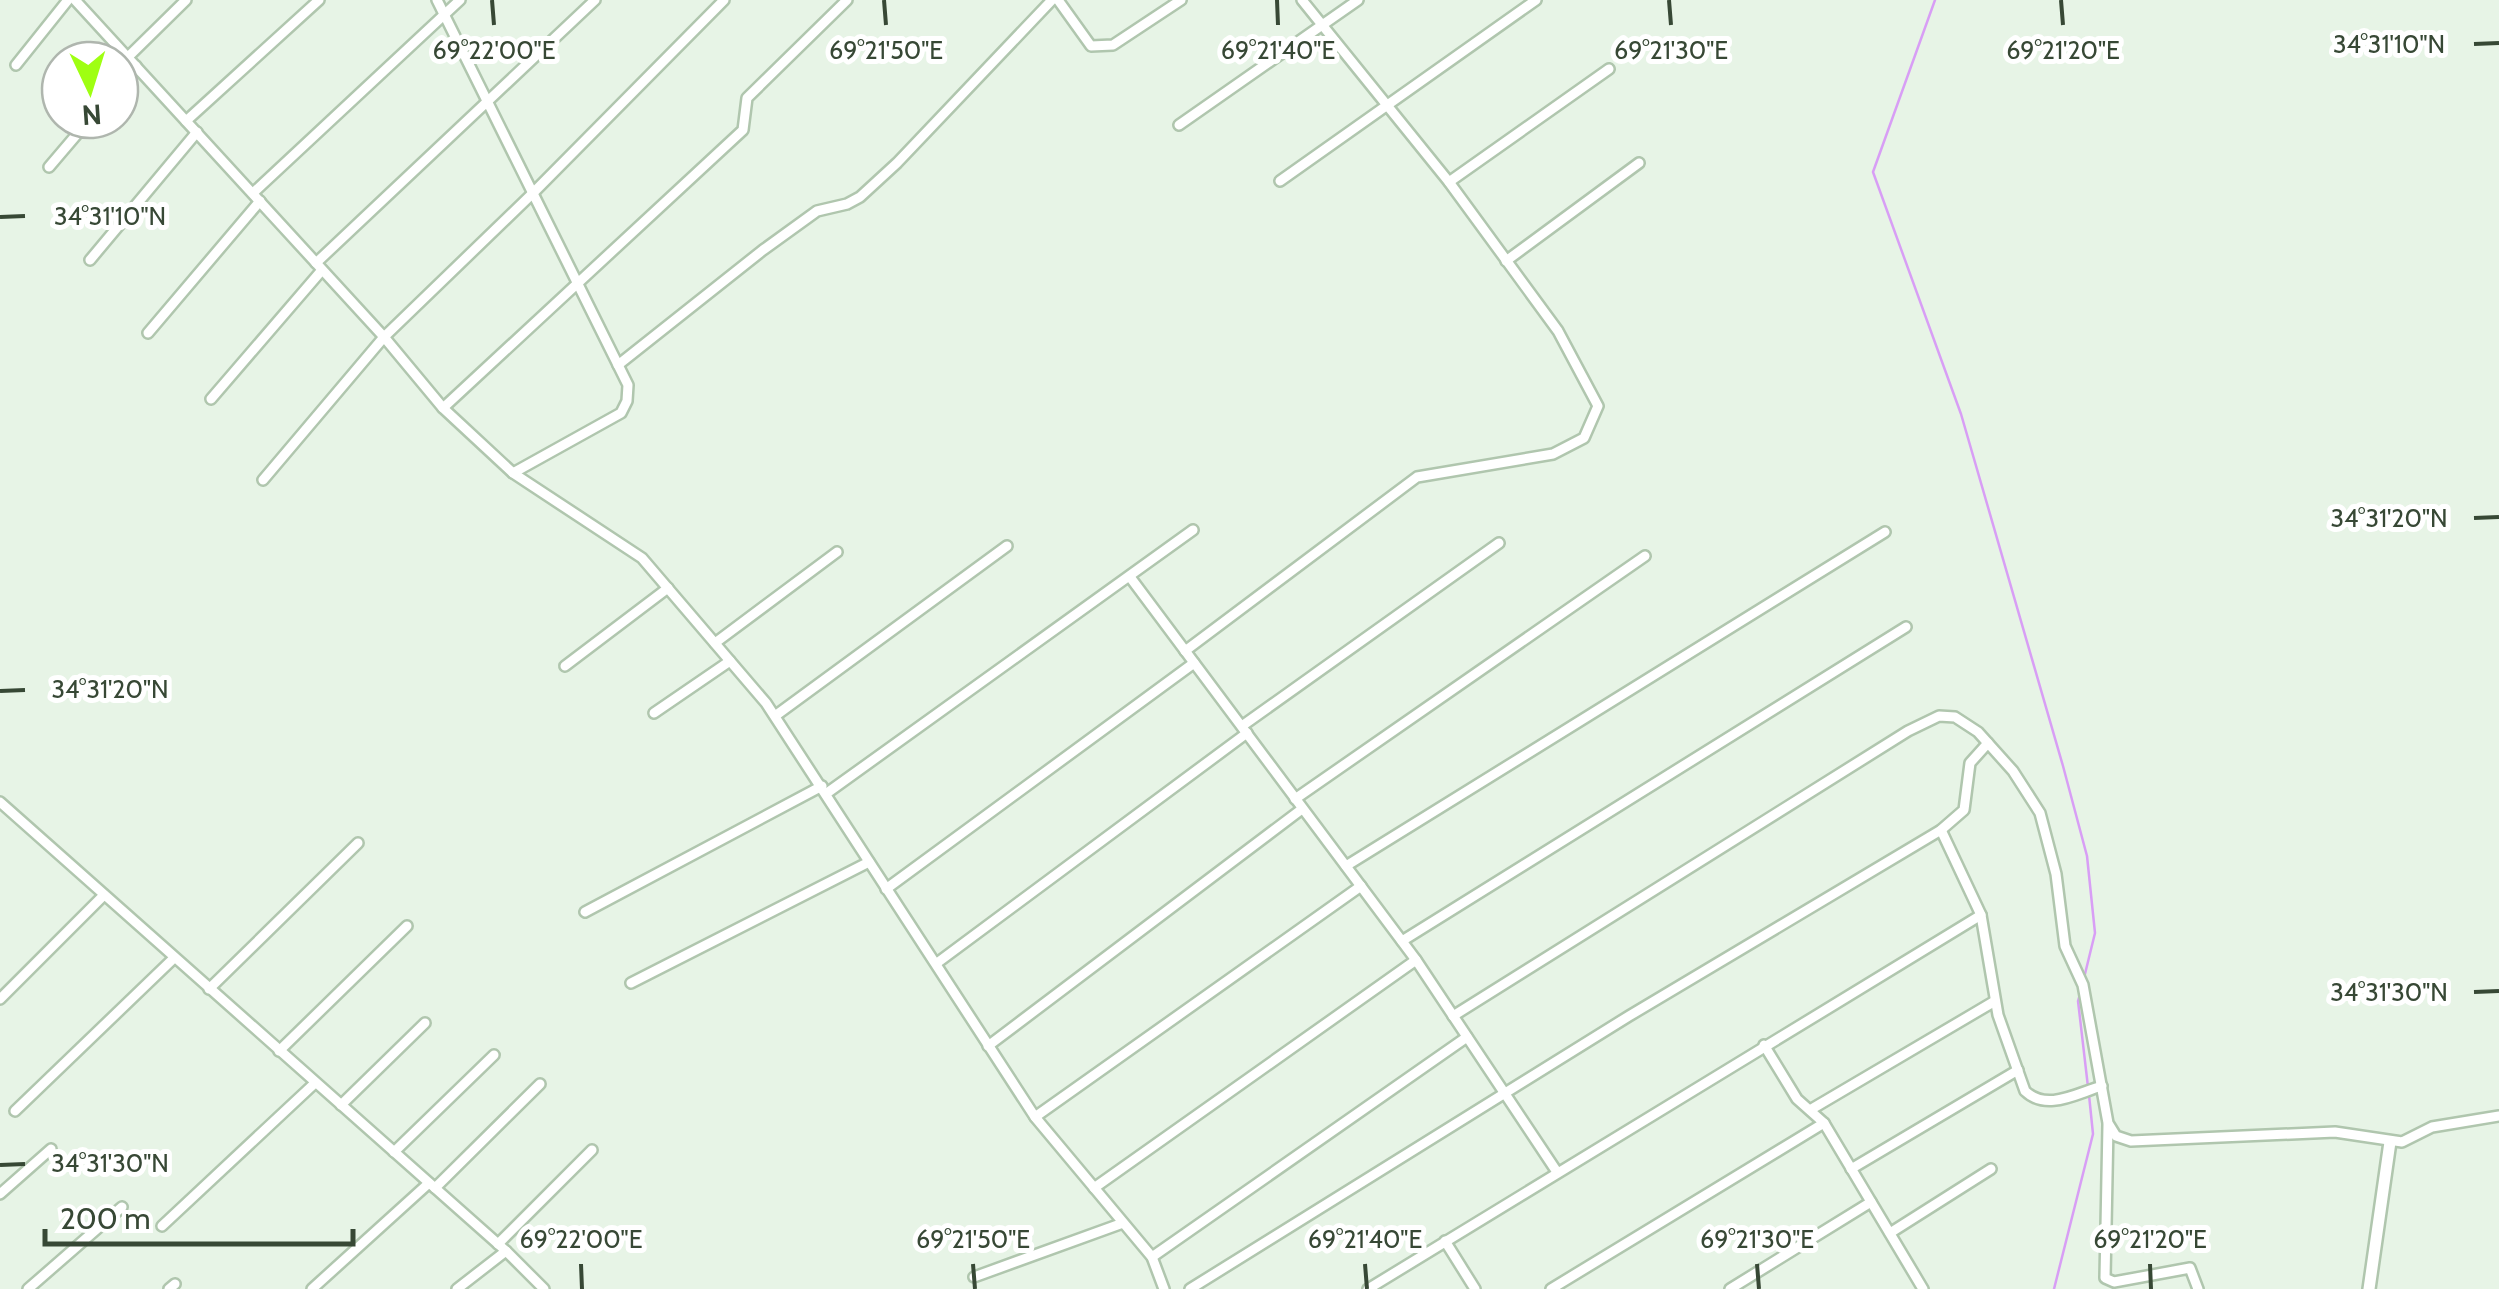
<svg xmlns="http://www.w3.org/2000/svg" width="2499" height="1289" font-family="Cabin,sans-serif">
<style>
.lines{fill:none;stroke-linecap:round;stroke-linejoin:round}
.stream{stroke:#d89ef5;stroke-width:2.5}
.minor-casing{stroke:#b0c6ae;stroke-width:14}
.tertiary-casing{stroke:#b0c6ae;stroke-width:16}
.minor{stroke:#fff;stroke-width:9}
.tertiary{stroke:#fff;stroke-width:11}
.ticks{fill:none;stroke:#374835;stroke-width:4}
.ticks-label{font-size:25px;text-anchor:middle;fill:#374835;stroke:#fff;stroke-width:10;stroke-linejoin:round;paint-order:stroke}
</style>
<rect width="100%" height="100%" fill="#e7f4e6"/>
<g class="lines">
<g class="stream">
<path d="M1935,0L1873,172L1961,414L2063,766L2087,856L2095,933L2084,978"/>
<path d="M2081,991L2078,1001L2088,1087"/>
<path d="M2054,1289L2093,1134L2089,1095"/>
</g>
<g class="minor-casing">
<g id="minor">
<path d="M75,0L384,337L443,408L513,473L642,558L766,703L1035,1117L1152,1257L1164,1289"/>
<path d="M437,0L628,385L627,401L621,413L513,473"/>
<path d="M1058,0L1091,46L1113,45L1181,0"/>
<path d="M128,57L186,0"/>
<path d="M16,65L68,0"/>
<path d="M120,84L136,66"/>
<path d="M186,121L319,0"/>
<path d="M1179,125L1358,0"/>
<path d="M49,167L89,120"/>
<path d="M1280,181L1536,0"/>
<path d="M1449,182L1609,69"/>
<path d="M253,193L460,0"/>
<path d="M90,260L197,132"/>
<path d="M1506,261L1639,163"/>
<path d="M316,263L595,0"/>
<path d="M148,333L260,201"/>
<path d="M618,365L763,250L817,211L847,204L860,197L897,163L1052,0"/>
<path d="M211,399L322,270"/>
<path d="M443,408L743,130L747,98L847,0"/>
<path d="M263,480L384,337L532,194L724,0"/>
<path d="M1130,577L1416,960L1557,1172"/>
<path d="M715,643L837,552"/>
<path d="M1185,651L1417,477L1553,454L1584,438L1598,406L1558,331L1449,182L1302,0"/>
<path d="M565,666L668,588"/>
<path d="M654,713L730,661"/>
<path d="M775,716L1007,546"/>
<path d="M1242,726L1499,543"/>
<path d="M827,793L1193,530"/>
<path d="M1295,799L1645,556"/>
<path d="M0,802L506,1251L544,1289"/>
<path d="M1941,830L1981,915L1998,1015L2025,1091C2047,1112 2077,1093 2102,1086"/>
<path d="M1346,866L1885,532"/>
<path d="M886,889L1194,663"/>
<path d="M585,912L822,786"/>
<path d="M1402,941L1906,627"/>
<path d="M937,963L1247,733"/>
<path d="M631,983L869,862"/>
<path d="M209,989L358,843"/>
<path d="M0,999L104,895"/>
<path d="M1453,1016L1908,731L1939,716L1955,717L1978,732L2013,771L2040,813L2056,874L2065,946L2083,985L2108,1123L2116,1136L2131,1141L2335,1132L2402,1142L2432,1127L2499,1116"/>
<path d="M1764,1045L1797,1099L1824,1123L1923,1289"/>
<path d="M988,1046L1302,809"/>
<path d="M279,1051L407,926"/>
<path d="M341,1105L425,1023"/>
<path d="M1810,1110L1995,1001"/>
<path d="M15,1111L174,958"/>
<path d="M1035,1117L1361,886"/>
<path d="M2108,1125L2105,1278L2114,1282L2190,1268L2198,1289"/>
<path d="M394,1152L494,1055"/>
<path d="M1851,1169L2018,1070"/>
<path d="M435,1188L540,1084"/>
<path d="M1094,1188L1416,960"/>
<path d="M0,1194L51,1149"/>
<path d="M162,1226L315,1083"/>
<path d="M1890,1233L1991,1169"/>
<path d="M1445,1241L1475,1289"/>
<path d="M498,1244L592,1150"/>
<path d="M1152,1257L1467,1037"/>
<path d="M974,1277L1123,1223"/>
<path d="M28,1289L122,1207"/>
<path d="M169,1289L175,1284"/>
<path d="M312,1289L429,1183"/>
<path d="M457,1289L506,1251"/>
<path d="M1190,1289L1629,1016L1941,830L1964,810L1970,763L1988,743"/>
<path d="M1368,1289L1981,915"/>
<path d="M1551,1289L1824,1123"/>
<path d="M1730,1289L1871,1202"/>
</g>
</g>
<g class="tertiary-casing">
<path id="tertiary" d="M2369,1289L2390,1142"/>
</g>
<use href="#minor" class="minor"/>
<use href="#tertiary" class="tertiary"/>
</g>
<path class="ticks" d="M492,0L494,25M884,0L886,25M1277,0L1278,25M1669,0L1671,25M2061,0L2063,25M2474,44L2499,43M0,217L25,216M2474,518L2499,517M0,691L25,690M2474,992L2499,991M0,1165L25,1164M581,1264L582,1289M973,1264L975,1289M1365,1264L1367,1289M1757,1264L1759,1289M2150,1264L2151,1289"/>
<g class="ticks-label">
<text x="2389" y="53">34°31'10"N</text>
<text x="494" y="59">69°22'00"E</text>
<text x="886" y="59">69°21'50"E</text>
<text x="1278" y="59">69°21'40"E</text>
<text x="1671" y="59">69°21'30"E</text>
<text x="2063" y="59">69°21'20"E</text>
<text x="110" y="225">34°31'10"N</text>
<text x="2389" y="527">34°31'20"N</text>
<text x="110" y="698">34°31'20"N</text>
<text x="2389" y="1001">34°31'30"N</text>
<text x="110" y="1172">34°31'30"N</text>
<text x="581" y="1248">69°22'00"E</text>
<text x="973" y="1248">69°21'50"E</text>
<text x="1365" y="1248">69°21'40"E</text>
<text x="1757" y="1248">69°21'30"E</text>
<text x="2150" y="1248">69°21'20"E</text>
</g>
<g transform="translate(90 90) rotate(176)"><circle r="48" fill="#ffffff" stroke="#afb6ae" stroke-width="2.5"/>
<path d="M0-8L18 38L0 25L-18 38Z" fill="#9fff12"/>
<text y="-15" font-size="28" font-weight="bold" text-anchor="middle" fill="#374835">N</text>
</g>
<path d="M45 1229v15h308v-15" fill="none" stroke="#374835" stroke-width="5"/>
<text x="60" y="1229" font-size="30" fill="#374835" stroke="#ffffff" stroke-width="8" paint-order="stroke">200 m</text>
</svg>
